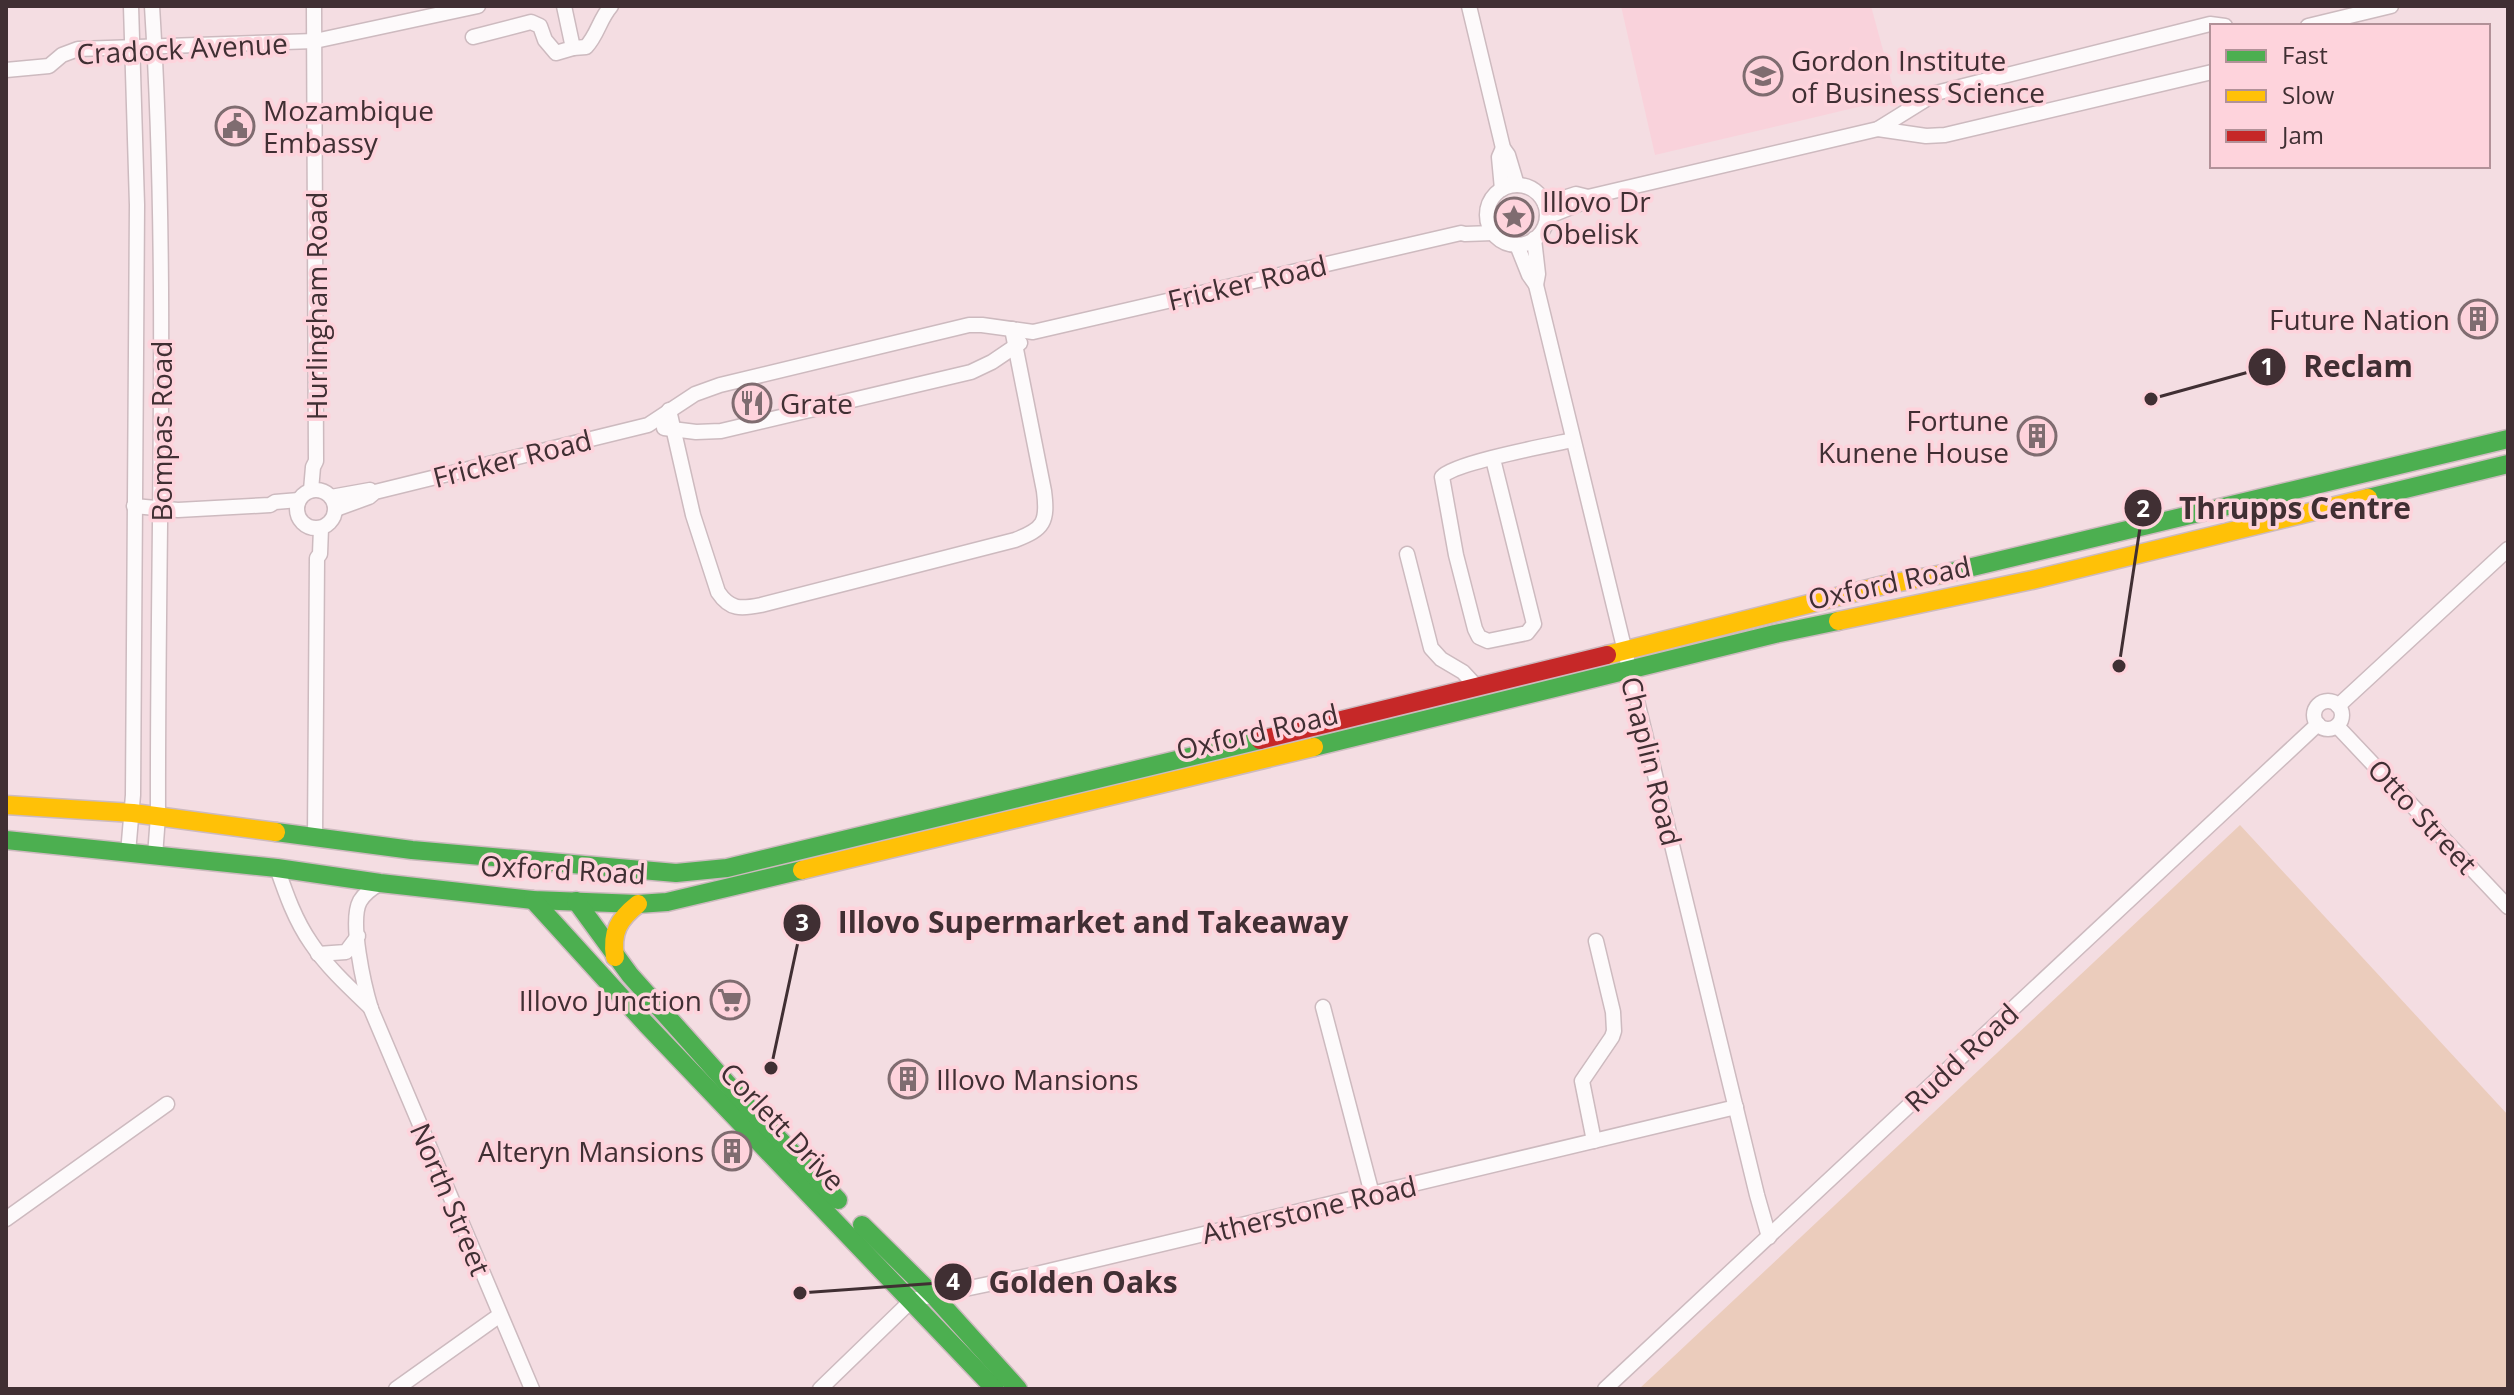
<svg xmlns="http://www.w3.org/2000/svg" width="2514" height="1395" font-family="'Open Sans',sans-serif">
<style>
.built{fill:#f9d2db}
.green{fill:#ebccbc}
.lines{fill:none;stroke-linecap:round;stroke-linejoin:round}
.street-casing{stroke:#cdbabf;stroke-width:17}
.fast-casing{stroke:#cdbabf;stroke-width:21}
.slow-casing{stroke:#cdbabf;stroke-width:21}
.jam-casing{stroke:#cdbabf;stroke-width:21}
.street{stroke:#fdfafb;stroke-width:14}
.fast{stroke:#4caf50;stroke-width:18}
.slow{stroke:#ffc107;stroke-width:18}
.jam{stroke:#c62828;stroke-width:18}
.labels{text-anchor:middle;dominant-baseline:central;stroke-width:7;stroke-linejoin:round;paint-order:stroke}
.street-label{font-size:28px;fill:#402f33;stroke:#fed3dc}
.poi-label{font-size:28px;fill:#402f33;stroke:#fed3dc;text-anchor:start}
.leader{fill:none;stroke:#402f33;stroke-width:3}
.callout-dot{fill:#402f33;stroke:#fed3dc;stroke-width:3}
.mark-label{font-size:24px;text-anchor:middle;font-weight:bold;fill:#fff}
.callout-label{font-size:30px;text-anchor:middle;font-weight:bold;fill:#402f33;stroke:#fed3dc;stroke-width:7;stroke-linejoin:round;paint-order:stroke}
</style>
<rect width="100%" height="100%" fill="#f4dde2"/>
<path class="built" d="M1621,6H1871L1896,98L1655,155Z"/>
<path class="green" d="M2240,825L2508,1115V1389H1639Z"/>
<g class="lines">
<g class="street-casing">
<g id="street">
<path d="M152,6C169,276 157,546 158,816L155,856"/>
<path d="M1469,6L1503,148L1508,155L1517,185"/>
<path d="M2308,26L2391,6"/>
<path d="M473,37L531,22L540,26L545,40L556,53L573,48L564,6"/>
<path d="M573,48L586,47C598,34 599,20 611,6"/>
<path d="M6,70L49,66L62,55L78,49L315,41L478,6"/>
<path d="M1878,129L1926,136L1945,135L2212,72"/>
<circle cx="1517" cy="215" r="30"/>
<path d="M1502,189L1499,157L1503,148"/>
<path d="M1545,204L1576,194L1588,197"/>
<path d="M1547,217L1579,204L1588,197L1878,129L1936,93L2210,24L2225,26"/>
<path d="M1534,239L1538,274L1536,285"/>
<path d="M1517,245L1529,275L1536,285L1757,1195L1769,1237"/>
<path d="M669,410L693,515L718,592C730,610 741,609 761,605L1015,540C1044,529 1048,522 1044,491L1012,329"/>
<path d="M664,428L696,432L721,431L971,372L992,362L1020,343"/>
<path d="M1493,459L1534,624L1527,633L1488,641L1479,637L1475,629L1456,555L1442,477C1453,463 1550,445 1573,440"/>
<circle cx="316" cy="509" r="19"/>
<path d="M311,490L313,467L316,461L314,6"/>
<path d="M331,497L370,490"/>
<path d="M134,506L178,510L270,505L275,502L299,500"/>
<path d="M336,509L369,497L375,492L648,425L695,394L720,385L969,325H982L1033,332L1461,233L1465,234L1493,233"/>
<path d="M1407,554L1431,648L1441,659L1463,672L1476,686"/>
<circle cx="2328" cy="715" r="14"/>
<path d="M2338,706L2508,549"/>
<path d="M2337,726L2508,907"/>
<path d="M315,838L317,558L320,554L321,528"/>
<path d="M128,853L133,795L137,205L131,6"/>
<path d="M277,868C286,894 295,920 311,943C327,967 350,988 371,1008"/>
<path d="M379,884C372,888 365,893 360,901C349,921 364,986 371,1009L532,1389"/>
<path d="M318,954L346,952L358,936"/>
<path d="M1323,1007L1372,1194"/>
<path d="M1594,1141L1582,1081L1612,1037L1614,1031L1613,1012L1596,941"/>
<path d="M6,1219L167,1104"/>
<path d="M396,1389L500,1315"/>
<path d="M820,1389L912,1300L1032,1275L1736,1107"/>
<path d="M1605,1389L2318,724"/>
</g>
</g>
<g class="fast-casing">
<g id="fast">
<path d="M2368,498L2508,464"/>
<path d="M1943,574L2508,439"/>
<path d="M1314,747L1775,634L1838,621"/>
<path d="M276,832L412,850L676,873L727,868L1260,740"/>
<path d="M6,840L277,868L380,883L533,900L638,904L667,902L802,870"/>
<path d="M533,900L646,1024L995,1389"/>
<path d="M576,901L630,975L749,1108L838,1200"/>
<path d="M862,1225L934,1296L1018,1389"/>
</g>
</g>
<g class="slow-casing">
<g id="slow">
<path d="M1838,621L2032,580L2368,498"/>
<path d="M1607,655L1884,585L1943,574"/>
<path d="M6,805L133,813L276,832"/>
<path d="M802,870L1314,747"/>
<path d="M615,957C611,932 619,919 638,904"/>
</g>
</g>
<g class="jam-casing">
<path id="jam" d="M1260,740L1607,655"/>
</g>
<use href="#street" class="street"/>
<use href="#fast" class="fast"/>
<use href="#slow" class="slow"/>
<use href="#jam" class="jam"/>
</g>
<defs>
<g id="school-ring" transform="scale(2)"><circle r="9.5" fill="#fed3dc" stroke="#7f6c70" stroke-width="1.5"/><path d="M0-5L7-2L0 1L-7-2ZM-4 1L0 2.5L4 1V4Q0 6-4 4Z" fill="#7f6c70"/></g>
<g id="civic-ring" transform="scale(2)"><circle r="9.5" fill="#fed3dc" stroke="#7f6c70" stroke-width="1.5"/><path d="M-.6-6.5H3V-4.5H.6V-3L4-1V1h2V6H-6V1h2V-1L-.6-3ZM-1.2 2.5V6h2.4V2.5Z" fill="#7f6c70"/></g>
<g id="sight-ring" transform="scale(2)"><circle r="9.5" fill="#fed3dc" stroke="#7f6c70" stroke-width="1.5"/><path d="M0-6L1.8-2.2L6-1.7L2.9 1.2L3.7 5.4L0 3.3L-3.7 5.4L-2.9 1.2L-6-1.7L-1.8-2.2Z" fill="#7f6c70"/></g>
<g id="building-ring" transform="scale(2)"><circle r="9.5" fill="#fed3dc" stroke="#7f6c70" stroke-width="1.5"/><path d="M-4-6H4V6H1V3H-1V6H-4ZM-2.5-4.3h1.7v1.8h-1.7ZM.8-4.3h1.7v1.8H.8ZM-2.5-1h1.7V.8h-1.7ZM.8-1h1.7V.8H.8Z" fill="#7f6c70"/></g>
<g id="restaurant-ring" transform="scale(2)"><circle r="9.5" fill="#fed3dc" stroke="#7f6c70" stroke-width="1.5"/><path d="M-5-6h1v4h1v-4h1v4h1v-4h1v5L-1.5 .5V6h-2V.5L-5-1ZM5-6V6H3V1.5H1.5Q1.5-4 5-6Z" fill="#7f6c70"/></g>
<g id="supermarket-ring" transform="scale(2)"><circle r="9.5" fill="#fed3dc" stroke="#7f6c70" stroke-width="1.5"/><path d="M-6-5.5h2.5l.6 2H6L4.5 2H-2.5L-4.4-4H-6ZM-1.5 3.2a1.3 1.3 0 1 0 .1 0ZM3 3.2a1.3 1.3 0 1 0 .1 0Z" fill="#7f6c70"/></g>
</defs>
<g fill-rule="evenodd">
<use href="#school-ring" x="1763" y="76"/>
<use href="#civic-ring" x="235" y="126"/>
<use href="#sight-ring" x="1514" y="217"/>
<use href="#building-ring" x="2478" y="319"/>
<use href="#restaurant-ring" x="752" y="403"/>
<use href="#building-ring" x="2037" y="436"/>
<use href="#supermarket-ring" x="730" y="1000"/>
<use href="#building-ring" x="908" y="1079"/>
<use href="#building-ring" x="732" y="1151"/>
</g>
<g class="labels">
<g class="street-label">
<text transform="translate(182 48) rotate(-3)">Cradock Avenue</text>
<text transform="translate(1247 282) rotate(-13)">Fricker Road</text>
<text transform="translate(316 306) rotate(-90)">Hurlingham Road</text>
<text transform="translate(161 431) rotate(-90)">Bompas Road</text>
<text transform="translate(512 458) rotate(-14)">Fricker Road</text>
<text transform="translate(1889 582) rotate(-12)">Oxford Road</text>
<text transform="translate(1257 731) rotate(-13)">Oxford Road</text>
<text transform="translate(1652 761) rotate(76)">Chaplin Road</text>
<text transform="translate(2423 816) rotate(47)">Otto Street</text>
<text transform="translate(563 869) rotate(3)">Oxford Road</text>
<text transform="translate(1961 1057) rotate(-43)">Rudd Road</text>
<text transform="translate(783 1126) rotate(46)">Corlett Drive</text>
<text transform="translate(451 1199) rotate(67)">North Street</text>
<text transform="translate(1309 1209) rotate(-13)">Atherstone Road</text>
</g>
<g class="poi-label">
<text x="1791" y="60">Gordon Institute<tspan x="1791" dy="32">of Business Science</tspan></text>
<text x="263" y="110">Mozambique<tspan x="263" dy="32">Embassy</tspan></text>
<text x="1542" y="201">Illovo Dr<tspan x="1542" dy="32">Obelisk</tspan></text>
<text x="2450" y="319" text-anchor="end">Future Nation</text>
<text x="780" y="403">Grate</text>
<text x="2009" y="420" text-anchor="end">Fortune<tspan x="2009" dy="32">Kunene House</tspan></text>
<text x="702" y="1000" text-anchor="end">Illovo Junction</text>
<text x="936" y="1079">Illovo Mansions</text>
<text x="704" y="1151" text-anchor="end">Alteryn Mansions</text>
</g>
</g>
<path class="leader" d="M2151 399L2267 367M2119 666L2143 508M771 1068L802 923M800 1293L953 1282"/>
<g class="callout-dot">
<circle cx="2151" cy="399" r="8"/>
<circle cx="2119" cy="666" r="8"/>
<circle cx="771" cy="1068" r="8"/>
<circle cx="800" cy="1293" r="8"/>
<circle cx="2267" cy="367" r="20"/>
<circle cx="2143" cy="508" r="20"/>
<circle cx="802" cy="923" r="20"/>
<circle cx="953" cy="1282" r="20"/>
</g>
<g class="mark-label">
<text x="2267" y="375">1</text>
<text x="2143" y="517">2</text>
<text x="802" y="931">3</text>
<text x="953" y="1290">4</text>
</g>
<g class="callout-label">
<text x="2358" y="377">Reclam</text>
<text x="2295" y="519">Thrupps Centre</text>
<text x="1093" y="933">Illovo Supermarket and Takeaway</text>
<text x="1083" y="1293">Golden Oaks</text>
</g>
<rect width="2514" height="1395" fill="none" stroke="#402f33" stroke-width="16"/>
<rect x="2210" y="24" width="280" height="144" fill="#fed3dc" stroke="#b29198" stroke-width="2"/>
<rect x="2226" y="50" width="40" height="12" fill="#4caf50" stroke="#b29198" stroke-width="2"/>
<text x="2282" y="64" font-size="24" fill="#402f33">Fast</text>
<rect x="2226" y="90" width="40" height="12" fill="#ffc107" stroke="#b29198" stroke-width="2"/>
<text x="2282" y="104" font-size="24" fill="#402f33">Slow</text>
<rect x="2226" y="130" width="40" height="12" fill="#c62828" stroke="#b29198" stroke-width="2"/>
<text x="2282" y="144" font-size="24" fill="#402f33">Jam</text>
</svg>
